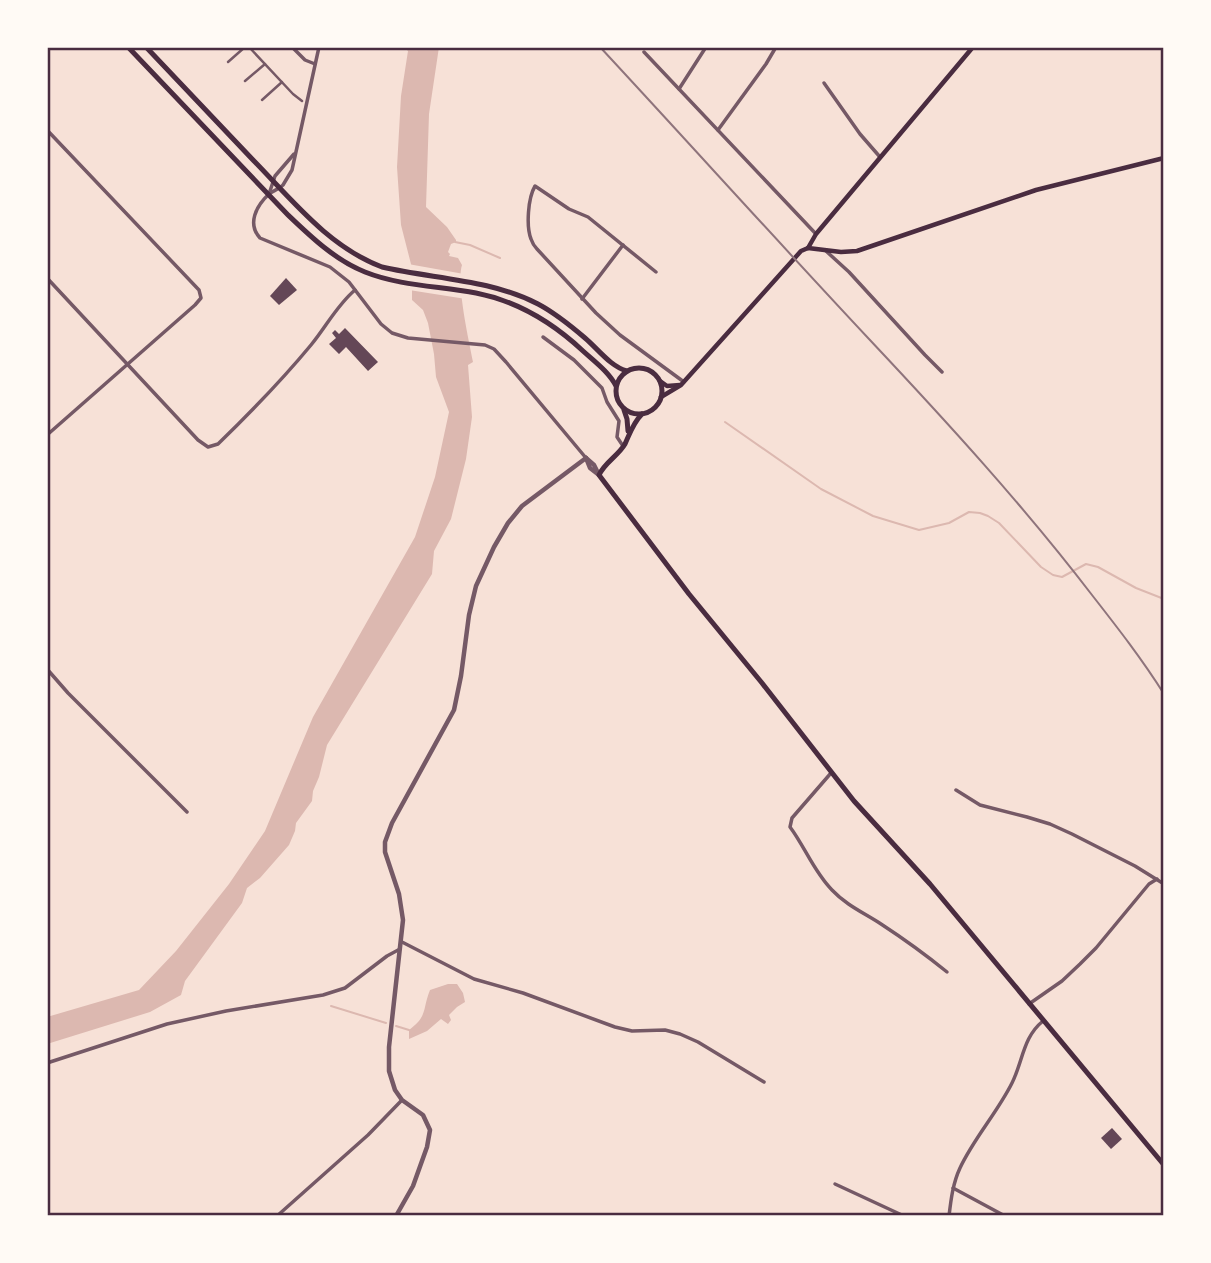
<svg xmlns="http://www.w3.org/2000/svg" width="1211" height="1263" font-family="'PT Serif',serif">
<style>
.water{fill:#dcb8b0}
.pier{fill:#f7e1d7}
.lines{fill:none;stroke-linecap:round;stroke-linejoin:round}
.stream{stroke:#dcb8b0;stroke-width:2}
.building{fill:#644757}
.pedestrian{stroke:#755966;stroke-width:2.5}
.minor{stroke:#755966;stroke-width:3.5}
.tertiary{stroke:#755966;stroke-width:4.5}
.secondary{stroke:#4a2c40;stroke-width:4.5}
.primary{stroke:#4a2c40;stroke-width:5}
.rail{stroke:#8f747c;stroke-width:2}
.neatline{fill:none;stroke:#4a2c40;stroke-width:2.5}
</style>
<rect width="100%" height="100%" fill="#f7e1d7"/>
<g class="water">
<path d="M408,47H439L429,114L426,207L447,227L456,240V242L451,244L448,252L450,254L449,256L458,258L462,265C456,284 469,341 473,362L468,365L472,417L466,459L451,519L434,551L432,574L327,745L319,777L313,791L312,801L296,823L295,831L289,845L260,878L247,888L242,903L185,981L181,995L150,1012L47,1044V1017L139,990L176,951L229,884L265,831L313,717L415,537L435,477L449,412L436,377L434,354L428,323L423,310L412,300V268L401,225L397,167L401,96L408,51L406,49Z"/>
<path d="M448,984H457L463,993L465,1002L457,1007L449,1015L451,1020L448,1024L441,1019L427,1031L409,1039V1030C428,1016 422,1010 430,990Z"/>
</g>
<path class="pier" d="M408,264L464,274L466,299L409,290Z"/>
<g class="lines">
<g class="stream">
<path d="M455,242L470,245L500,258"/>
<path d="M725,422L821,489L873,516L919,530L949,523L969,512L980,513L988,516L999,523L1041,567L1053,575L1062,577L1086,564L1098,567L1136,588L1164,599"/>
<path d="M331,1006L386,1023"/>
<path d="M396,1026L409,1030"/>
</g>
</g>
<g class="building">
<path d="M286,278L297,290L279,305L270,296Z"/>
<path d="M345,328L378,362L368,371L346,347L339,354L329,344L336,338L332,333L335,330L339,334Z"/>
<path d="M1112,1128L1122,1139L1111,1149L1101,1138Z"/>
</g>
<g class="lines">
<g class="pedestrian">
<path d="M249,47L293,94L302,101"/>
<path d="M228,62L245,47"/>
<path d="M245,81L265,64"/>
<path d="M262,100L282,82"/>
</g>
<g class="minor">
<path d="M292,47L305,60L315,64"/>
<path d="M319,47L292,170C289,175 286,180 283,185C279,189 273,191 269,194C256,206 247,224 260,238L330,267L349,282L381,324L392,333L408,338L485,345L494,349L506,362L586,458"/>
<path d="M644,52L816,234"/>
<path d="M824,83L860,134L880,157"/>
<path d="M679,89L706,47"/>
<path d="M47,130L199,290L201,298L195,305L47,435"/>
<path d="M718,130L766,64L776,47"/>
<path d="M269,194L275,176L294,154"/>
<path d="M826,251L849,272L925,355L942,372"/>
<path d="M656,272L588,217L569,209L535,186C528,198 526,226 531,239C532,242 535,247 537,249L596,313L620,335L684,382"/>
<path d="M47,278L198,440L208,447L218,444C251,412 282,380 311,345C326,327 337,305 355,290"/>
<path d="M582,299L623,245"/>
<path d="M543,337L574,360L602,388L607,402L619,421L617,437L623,446"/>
<path d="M47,669L68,693L187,812"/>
<path d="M831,773L792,818L790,827C805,847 814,872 832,890C846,905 864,913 881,924C904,939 926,955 947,972"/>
<path d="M956,790L980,805L1027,817L1050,824L1072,834L1135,866L1164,884"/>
<path d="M402,942L474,979L523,993L615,1027L632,1031L665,1030L680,1034L698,1042L764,1082"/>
<path d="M1029,1004L1062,981L1080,964L1096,948L1144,890L1149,884L1157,879"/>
<path d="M47,1063L167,1024L226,1011L323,995L345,988L387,956L400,949"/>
<path d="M835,1184L904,1216"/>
<path d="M953,1188L1005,1216"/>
<path d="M277,1216L368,1135L402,1100"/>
<path d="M949,1216C951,1199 953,1183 960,1168C974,1138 997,1113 1012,1083C1023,1061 1023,1037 1043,1021"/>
</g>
<g class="tertiary">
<path d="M586,458L590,468L599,475"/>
<path d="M586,458L594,465L598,473"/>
<path d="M396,1216L413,1186L427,1147L430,1130L423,1115L402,1100L395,1090L389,1071V1047L403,920L399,894L385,852V842L392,823L454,710L461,676L469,615L476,586L494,547L508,523L522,506L586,458"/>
</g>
<g class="secondary">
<path d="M808,248L841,252L857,251L1036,190L1164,158"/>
<path d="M808,248L816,234L973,47"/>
<path d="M660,381L667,386L680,385"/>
<path d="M661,397L681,385L801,251L808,248"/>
</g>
<g class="primary">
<path d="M128,47L288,215C311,237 335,260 365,272C400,286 439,286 476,293C517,301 553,323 583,351C594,361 609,372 616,386"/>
<path d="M146,47C182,85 218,123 254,161C293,201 329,247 382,267C434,279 489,279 538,304C555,313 571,326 585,338C598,349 611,367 627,371"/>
<circle cx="639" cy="391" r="23"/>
<path d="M624,410L627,419L628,431"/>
<path d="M642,414C633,423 630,433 625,444C618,456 605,462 599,475L689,594L762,683L854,801L930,884L1164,1165"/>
</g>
<path class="rail" d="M600,47C690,144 779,243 869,339C947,422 1023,505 1092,595C1117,627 1142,659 1164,694"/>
</g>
<rect width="1211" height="1263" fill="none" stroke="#fffaf5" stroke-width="98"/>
<rect x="49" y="49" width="1113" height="1165" class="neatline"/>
</svg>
